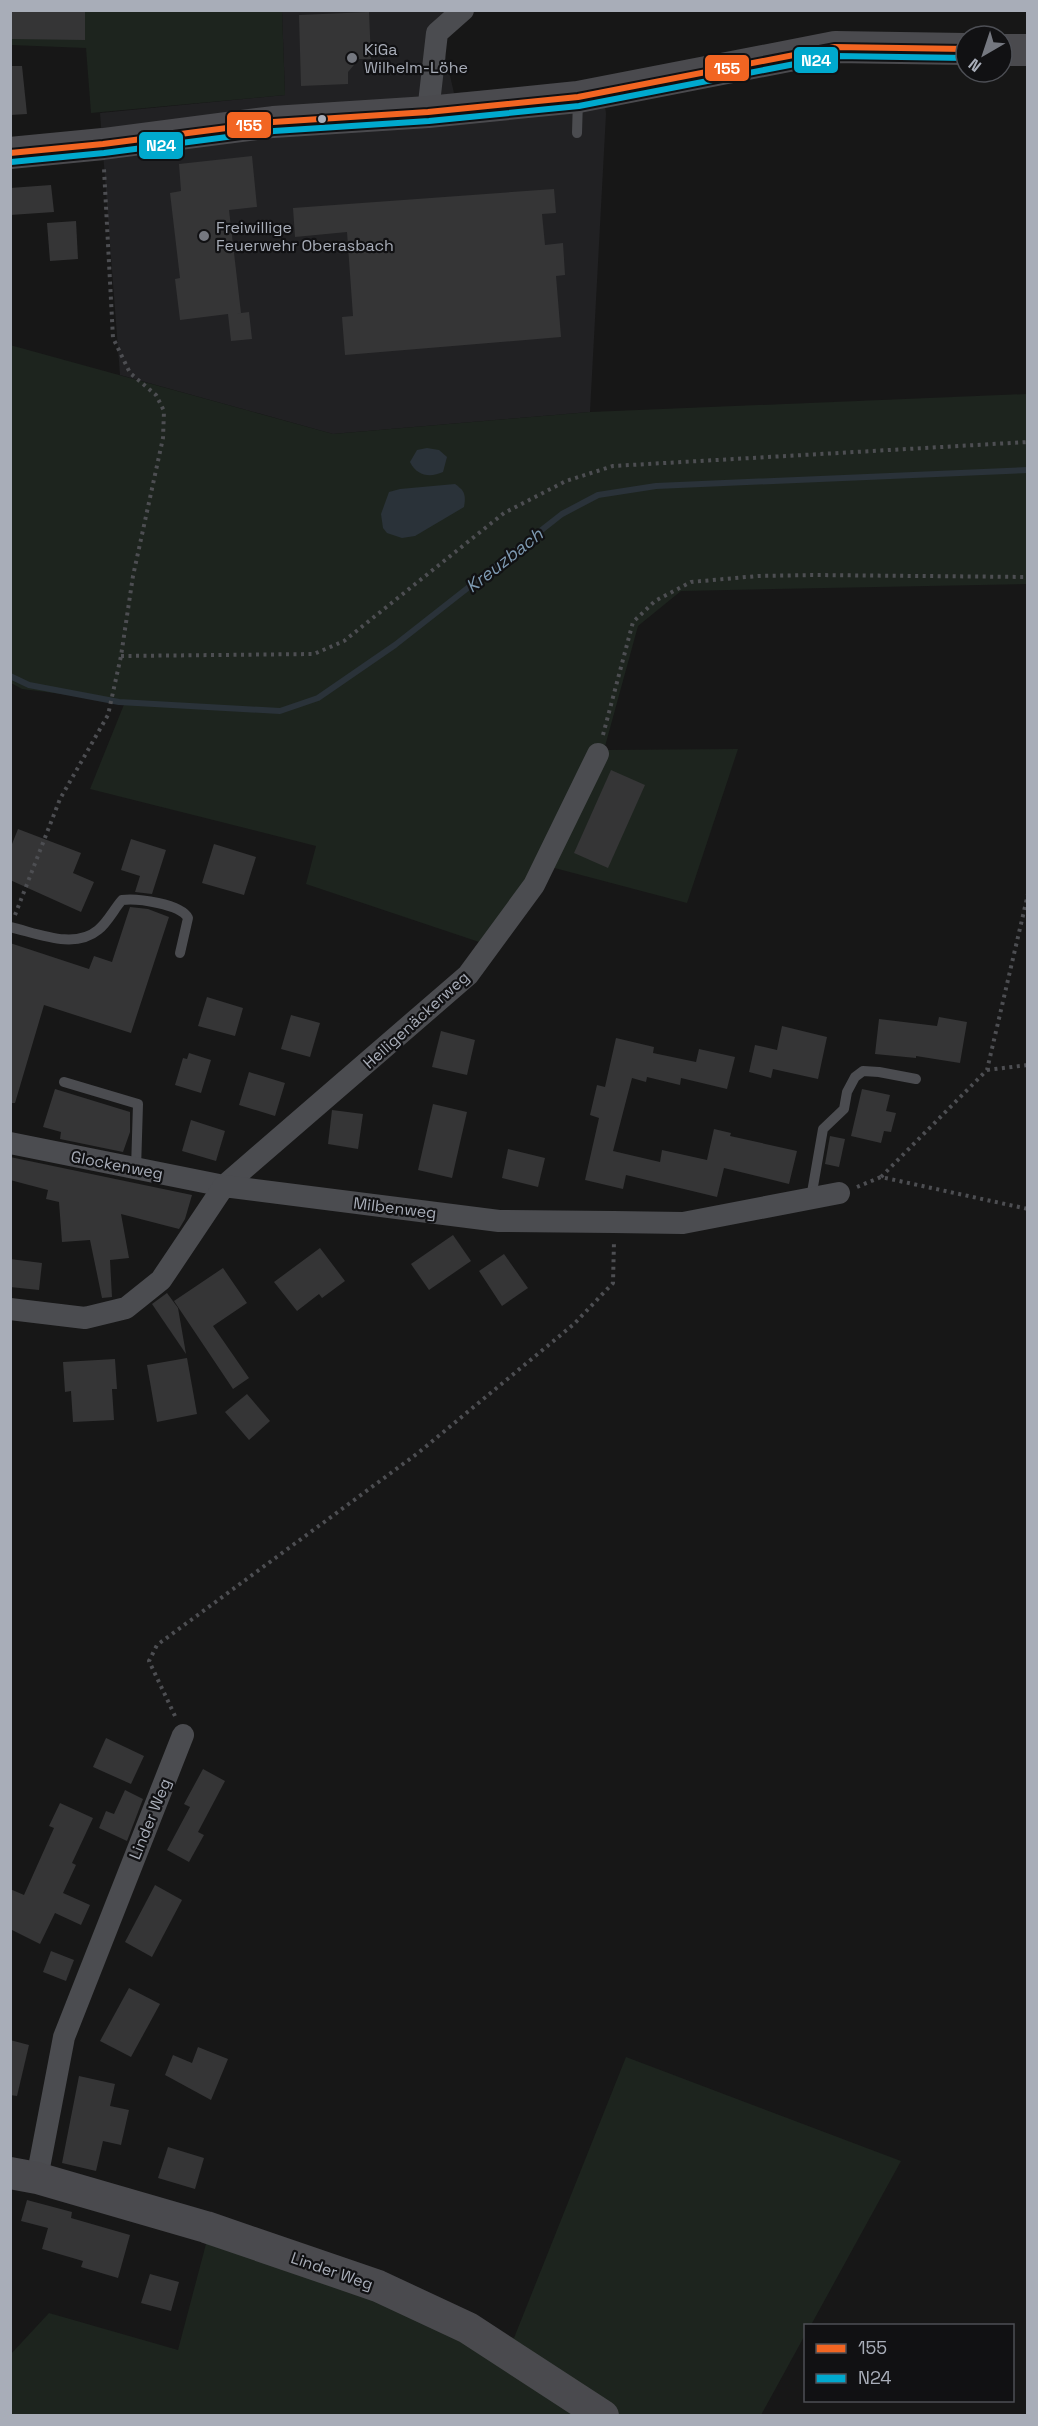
<svg xmlns="http://www.w3.org/2000/svg" width="1038" height="2426" font-family="'Space Grotesk',sans-serif">
<style>
.built{fill:#212123}
.green{fill:#1d241e}
.water{fill:#2a3239}
.lines{fill:none;stroke-linecap:round;stroke-linejoin:round}
.stream{stroke:#2a3239;stroke-width:6}
.building{fill:#353536}
.path{stroke:#4d4e52;stroke-width:4;stroke-dasharray:3 4.5;stroke-linecap:butt}
.lane{stroke:#4b4c50;stroke-width:10}
.street{stroke:#4b4c50;stroke-width:22}
.secondary{stroke:#4a4a4e;stroke-width:32}
.bus-1-casing{stroke:#111113;stroke-width:10}
.bus-2-casing{stroke:#111113;stroke-width:10}
.bus-1{stroke:#f26522;stroke-width:6}
.bus-2{stroke:#00a9ce;stroke-width:6}
.poi-dot{fill:#757880;stroke:#111113;stroke-width:2}
.bus-dot{fill:#a8adb8;stroke:#111113;stroke-width:2}
.labels{text-anchor:middle;dominant-baseline:central;stroke-width:4.5;stroke-linejoin:round;paint-order:stroke}
.poi-label{font-size:16px;fill:#a8adb8;stroke:#111113;text-anchor:start}
.street-label{font-size:16px;fill:#a8adb8;stroke:#111113}
.water-label{font-size:18px;font-style:italic;fill:#7f9bb3;stroke:#111113}
.line-badge{stroke:#111113;stroke-width:2}
.badge-label{font-size:16px;text-anchor:middle;font-weight:bold;fill:#fff}
</style>
<rect width="100%" height="100%" fill="#171717"/>
<path class="built" d="M282,11H465L440,32L454,93L602,81L606,114L590,412L333,434L120,375L100,113L285,95Z"/>
<g class="green">
<path d="M11,11H282L285,95L91,113L86,48L11,45Z"/>
<path d="M10,345L333,434L590,412L1027,394V584L681,591L638,626L604,750L738,749L687,903L547,866L497,948L306,884L316,846L90,789L125,702L22,689L11,683Z"/>
<path d="M626,2057L901,2161L811,2325L806,2326L805,2335L761,2415H11L10,2355L49,2313L178,2350L211,2225L514,2338Z"/>
</g>
<g class="water">
<path d="M427,448L439,450L447,457L443,472C430,478 417,476 410,462L417,450Z"/>
<path d="M455,484C465,491 466,495 464,507L415,536L402,538L387,533L383,528L381,514L389,492L400,489Z"/>
</g>
<g class="lines">
<path class="stream" d="M10,676L29,685L119,702L280,711L318,698L395,645L562,514L598,495L656,486L1028,470"/>
</g>
<g class="building">
<path d="M10,10H85V40L10,39Z"/>
<path d="M369,12L371,59H359L348,72V84L301,86L299,15Z"/>
<path d="M10,66H22L27,114L10,115Z"/>
<path d="M252,156L257,207L229,210L241,313L234,314L249,312L252,339L231,341L228,314L180,320L175,279L180,278L170,193L181,191L179,164Z"/>
<path d="M51,185L54,212L10,215V188Z"/>
<path d="M554,189L556,213L542,214L545,245L563,243L565,275L556,276L561,337L345,355L342,317L353,316L347,232L295,237L293,208Z"/>
<path d="M76,221L78,259L50,261L47,223Z"/>
<path d="M611,770L645,785L608,868L574,853Z"/>
<path d="M18,829L81,853L73,873L94,882L81,912L10,880V849Z"/>
<path d="M131,839L166,850L152,894L135,892L140,876L121,870Z"/>
<path d="M214,844L256,857L244,895L202,883Z"/>
<path d="M130,907L148,909L169,917L131,1033L44,1005L15,1103H10V943L89,969L94,956L112,962Z"/>
<path d="M207,997L243,1008L235,1036L198,1026Z"/>
<path d="M291,1015L320,1023L310,1057L281,1049Z"/>
<path d="M939,1017L967,1022L960,1063L916,1056V1058L875,1054L879,1019L937,1026Z"/>
<path d="M782,1026L827,1037L818,1079L773,1069L771,1078L749,1072L755,1045L777,1050Z"/>
<path d="M441,1031L475,1040L467,1075L432,1067Z"/>
<path d="M616,1038L654,1047L653,1053L696,1062L699,1049L735,1057L727,1089L681,1078L680,1085L647,1077L646,1082L632,1078L613,1151L660,1162L662,1150L707,1160L714,1129L731,1133L730,1136L797,1151L789,1184L724,1168L717,1197L626,1175L623,1189L585,1180L599,1118L590,1115L597,1085L605,1087Z"/>
<path d="M189,1053L211,1060L201,1093L175,1085L183,1058L187,1059Z"/>
<path d="M249,1072L285,1083L275,1116L239,1105Z"/>
<path d="M55,1089L130,1112V1132L123,1152L60,1139L61,1132L43,1127Z"/>
<path d="M862,1089L890,1095L886,1111L896,1113L891,1132L884,1131L881,1143L851,1136Z"/>
<path d="M433,1104L467,1112L452,1178L418,1170Z"/>
<path d="M332,1110L363,1114L358,1149L328,1144Z"/>
<path d="M191,1120L225,1131L216,1161L182,1151Z"/>
<path d="M830,1136L845,1139L839,1167L825,1164Z"/>
<path d="M508,1149L545,1158L538,1187L502,1178Z"/>
<path d="M10,1157L192,1195L185,1219L179,1229L121,1214L129,1258L110,1260L112,1297L102,1298L90,1240L62,1242L59,1202L46,1199L48,1190L10,1180Z"/>
<path d="M453,1235L471,1261L429,1290L411,1264Z"/>
<path d="M320,1248L345,1281L322,1298L319,1294L297,1311L274,1282Z"/>
<path d="M504,1254L528,1288L502,1306L479,1271Z"/>
<path d="M10,1259L42,1263L39,1290L10,1287Z"/>
<path d="M223,1268L247,1303L213,1326L249,1378L233,1389L174,1301Z"/>
<path d="M167,1293L178,1308L186,1354L152,1304Z"/>
<path d="M187,1358L197,1414L157,1422L147,1365Z"/>
<path d="M115,1359L117,1389H112L114,1420L73,1422L71,1391L65,1392L63,1362Z"/>
<path d="M247,1394L270,1421L249,1440L225,1412Z"/>
<path d="M106,1738L144,1756L131,1784L93,1767Z"/>
<path d="M203,1769L225,1781L198,1832L204,1835L189,1862L167,1850L190,1807L184,1804Z"/>
<path d="M125,1790L143,1799L127,1841L99,1828L106,1811L114,1814Z"/>
<path d="M60,1803L93,1818L72,1863L76,1865L63,1893L90,1905L81,1925L55,1913L40,1944L10,1929V1889L24,1895L54,1828L49,1826Z"/>
<path d="M155,1885L182,1900L152,1957L125,1942Z"/>
<path d="M51,1951L74,1960L66,1981L43,1972Z"/>
<path d="M129,1988L160,2004L131,2057L100,2041Z"/>
<path d="M10,2040L29,2045L17,2096L10,2095Z"/>
<path d="M198,2047L228,2059L211,2100L165,2075L173,2055L192,2063Z"/>
<path d="M79,2076L115,2084L110,2106L129,2110L121,2145L103,2141L96,2171L62,2163Z"/>
<path d="M168,2147L204,2158L195,2189L158,2178Z"/>
<path d="M27,2200L72,2212L71,2218L130,2235L118,2278L81,2267L83,2261L42,2249L48,2228L21,2221Z"/>
<path d="M150,2274L179,2282L171,2311L141,2303Z"/>
</g>
<g class="lines">
<g class="path">
<path d="M121,656L314,654L344,641L504,513L566,481L613,466L1028,442"/>
<path d="M603,735L633,622L655,601L691,582L758,576L813,575L1028,577"/>
<path d="M15,915L60,799L108,715L121,656L133,576L163,438L164,411L156,395L130,373L113,338L104,169"/>
<path d="M987,1070L1028,1065"/>
<path d="M881,1177L987,1070L1028,894"/>
<path d="M857,1187L881,1177L1028,1209"/>
<path d="M175,1716L149,1661L157,1645L418,1453L574,1324L613,1283L614,1241"/>
</g>
<g class="lane">
<path d="M577,133L578,100"/>
<path d="M10,927C37,933 74,950 98,930C108,922 114,909 122,900C137,898 181,904 188,918L180,953"/>
<path d="M64,1082L138,1104L136,1169"/>
<path d="M811,1198L823,1129L844,1109L847,1092L855,1077L863,1071L879,1072L916,1079"/>
</g>
<g class="street">
<path d="M428,112L437,33L463,10"/>
<path d="M10,1143L224,1186L468,975L534,885L598,754"/>
<path d="M10,1309L85,1318L126,1308L161,1280L224,1186L499,1221L613,1222L683,1223L839,1193"/>
<path d="M37,2178L64,2037L183,1735"/>
</g>
<g class="secondary">
<path d="M1002,50H1028"/>
<path d="M10,153L103,144L273,122L428,112L578,97L835,47L966,49"/>
<path d="M10,2173L37,2178L206,2227L378,2286L468,2328L603,2416"/>
</g>
<g class="bus-1-casing">
<path id="bus-1" d="M10,153L103,144L273,122L428,112L578,97L835,47L966,49"/>
</g>
<g class="bus-2-casing">
<path id="bus-2" d="M11,162L104,153L274,131L429,121L579,106L836,56L966,58"/>
</g>
<use href="#bus-1" class="bus-1"/>
<use href="#bus-2" class="bus-2"/>
</g>
<g class="poi-dot">
<circle cx="352" cy="58" r="6"/>
<circle cx="204" cy="236" r="6"/>
</g>
<circle class="bus-dot" cx="322" cy="119" r="5"/>
<g class="labels">
<g class="poi-label">
<text x="364" y="49">KiGa<tspan x="364" dy="18">Wilhelm-Löhe</tspan></text>
<text x="216" y="227">Freiwillige<tspan x="216" dy="18">Feuerwehr Oberasbach</tspan></text>
</g>
<g class="street-label">
<text transform="translate(416 1020) rotate(-42)">Heiligenäckerweg</text>
<text transform="translate(117 1165) rotate(11)">Glockenweg</text>
<text transform="translate(395 1208) rotate(7)">Milbenweg</text>
<text transform="translate(150 1819) rotate(-68)">Linder Weg</text>
<text transform="translate(332 2271) rotate(19)">Linder Weg</text>
</g>
<g class="water-label">
<text transform="translate(504 560) rotate(-38)">Kreuzbach</text>
</g>
</g>
<g class="line-badge">
<rect x="793" y="46" width="46" height="28" rx="6" fill="#00a9ce"/>
<rect x="704" y="54" width="46" height="28" rx="6" fill="#f26522"/>
<rect x="226" y="111" width="46" height="28" rx="6" fill="#f26522"/>
<rect x="138" y="131" width="46" height="29" rx="6" fill="#00a9ce"/>
</g>
<g class="badge-label">
<text x="816" y="66">N24</text>
<text x="727" y="74">155</text>
<text x="249" y="131">155</text>
<text x="161" y="151">N24</text>
</g>
<rect width="1038" height="2426" fill="none" stroke="#a8adb8" stroke-width="24"/>
<rect x="804" y="2324" width="210" height="78" fill="#111113" stroke="#4d4f55" stroke-width="1.5"/>
<rect x="816" y="2344" width="30" height="9" fill="#f26522" stroke="#4d4f55" stroke-width="1.5"/>
<text x="858" y="2354" font-size="18" fill="#a8adb8">155</text>
<rect x="816" y="2374" width="30" height="9" fill="#00a9ce" stroke="#4d4f55" stroke-width="1.5"/>
<text x="858" y="2384" font-size="18" fill="#a8adb8">N24</text>
<g transform="translate(984 54) rotate(219)"><circle r="28" fill="#111113" stroke="#4d4f55" stroke-width="1.5"/>
<path d="M0-4.5L10 22L0 15L-10 22Z" fill="#757880"/>
<text y="-9" font-size="16" font-weight="bold" text-anchor="middle" fill="#a8adb8">N</text>
</g>
</svg>
